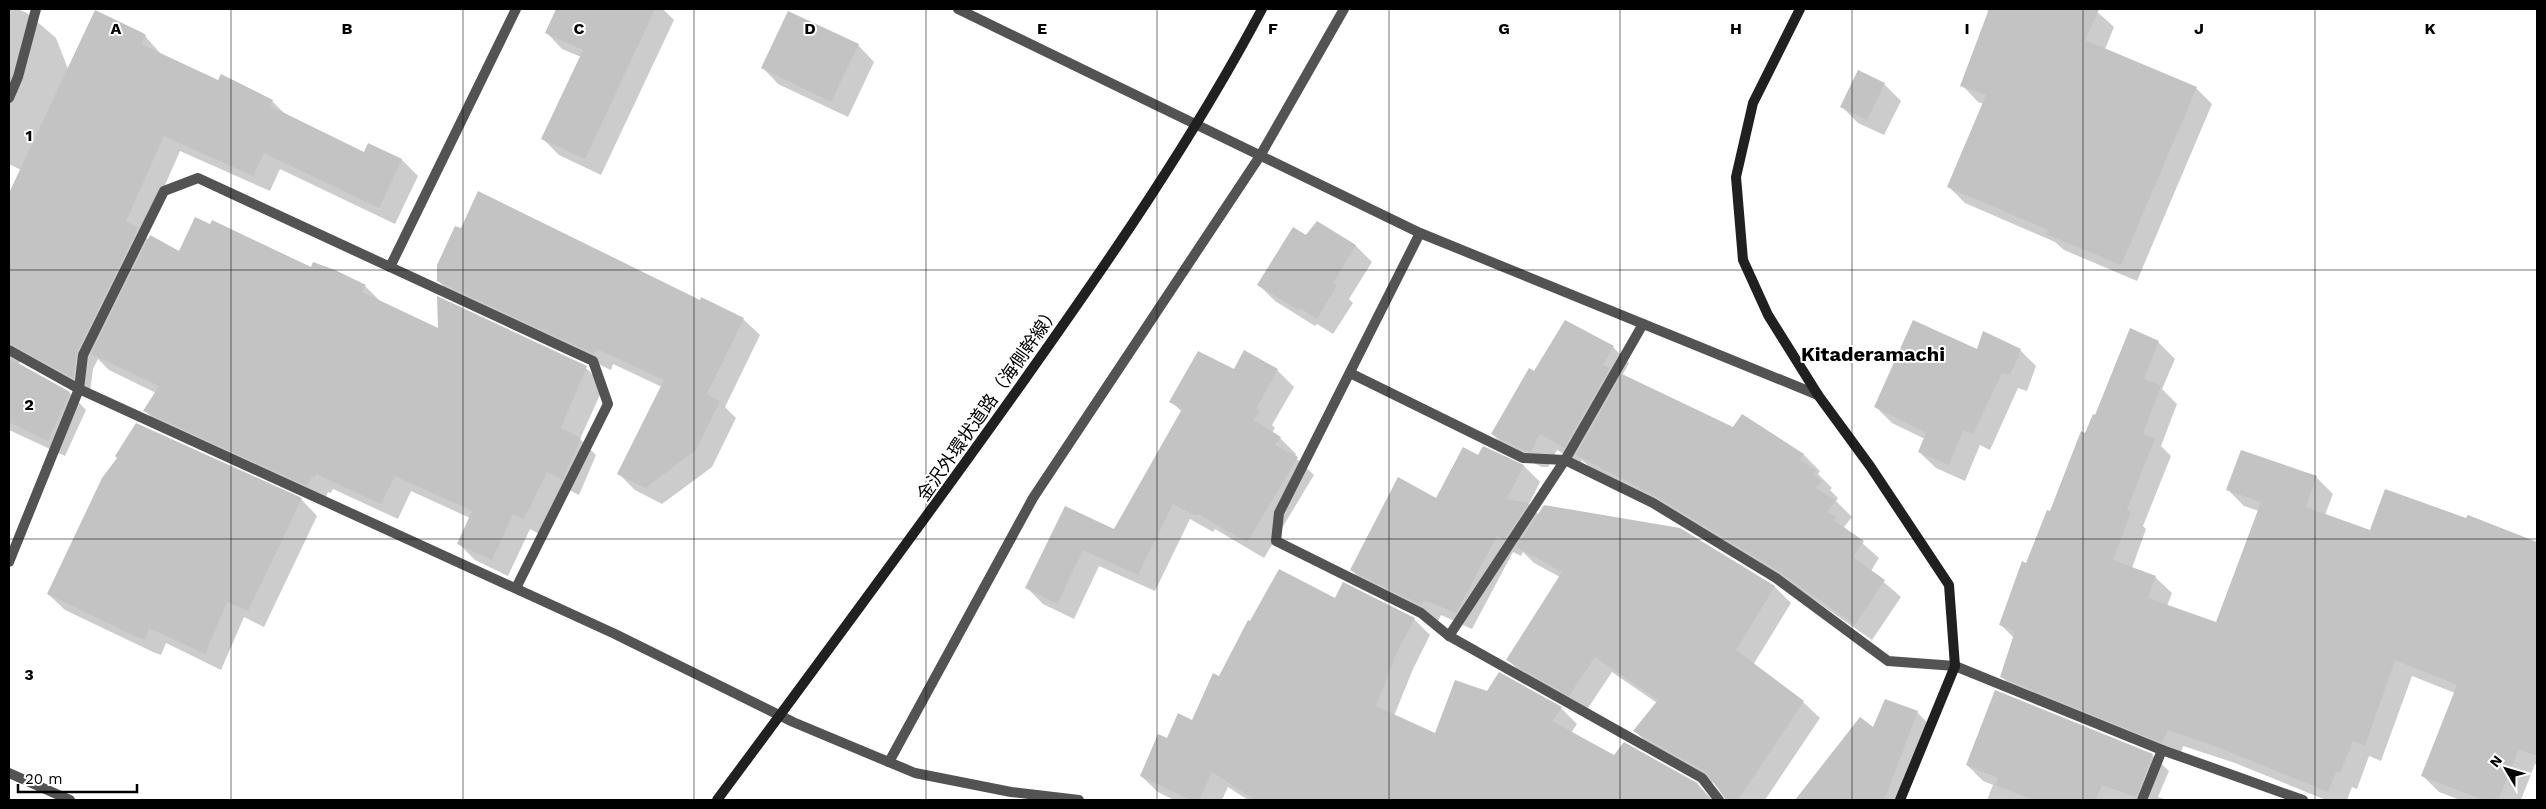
<svg xmlns="http://www.w3.org/2000/svg" width="2546" height="809" font-family="'Work Sans','Noto Sans JP',sans-serif">
<style>
.shadow{fill:#0003}
.building{fill:#c3c3c3}
.lines{fill:none;stroke-linecap:round;stroke-linejoin:round}
.street{stroke:#535353;stroke-width:10}
.secondary{stroke:#202020;stroke-width:10}
.secondary-bridge{stroke:#202020;stroke-width:10}
.grid{fill:none;stroke:#000;stroke-width:1;stroke-opacity:0.55}
.labels{text-anchor:middle;dominant-baseline:central;stroke-width:4;stroke-linejoin:round;paint-order:stroke}
.street-label{font-size:18px;fill:#000;stroke:#fff}
.quarter-label{font-size:20px;font-weight:bold;fill:#000;stroke:#fff}
.grid-label{font-size:16px;text-anchor:middle;font-weight:bold;fill:#000;stroke:#fff;stroke-width:4;stroke-linejoin:round;paint-order:stroke}
</style>
<rect width="100%" height="100%" fill="#fff"/>
<g class="shadow">
<path d="M9,9H18L27,13L56,38L68,69L145,36L161,54L219,81L272,101L286,115L364,154L368,144L402,160L418,176L395,224L280,169L270,191L180,151L143,235L149,240L180,253L312,269L365,286L382,303L440,330L439,298L587,369L604,386L580,439L596,455L579,495L563,487L541,535L530,529L508,576L475,560L458,543L470,518L411,491L398,519L333,489L331,493L328,492L324,501L161,427L145,411L156,393L109,370L98,359L93,369L90,393L23,360L18,364L70,393L86,410L65,456L9,430V196L21,170L9,164Z"/>
<path d="M557,9H663L674,20L601,175L559,155L543,139L581,57L562,49L546,32Z"/>
<path d="M1983,9H2094L2114,27L2105,49L2196,88L2212,104L2137,281L2064,250L2055,242L1965,203L1949,187L1984,104L1978,102L1962,85L1989,11Z"/>
<path d="M858,45L874,62L848,117L778,84L762,67Z"/>
<path d="M1884,84L1901,101L1884,135L1858,123L1842,107Z"/>
<path d="M1317,223L1356,246L1372,262L1349,299L1353,303L1333,334L1317,324L1315,326L1275,301L1259,285Z"/>
<path d="M438,281L700,302L743,319L760,335L725,407L736,418L712,467L662,504L635,490L619,474L662,387L613,364L611,370L455,297Z"/>
<path d="M2158,342L2175,359L2162,389L2177,404L2161,446L2171,456L2143,526L2146,529L2132,568L2155,577L2172,593L2167,606L2217,624L2259,511L2244,506L2228,490L2316,477L2333,494L2325,515L2371,532L2467,520L2468,517L2537,544V765L2535,764L2521,800H2460L2439,792L2422,775L2455,693L2412,676L2381,761L2369,756L2357,789L2352,787L2347,800H2326L2235,763L2183,746L2179,758L2018,693L2001,676L2014,638L2000,624L2086,435L2096,417Z"/>
<path d="M1613,347L1629,363L1622,376L1733,428L1804,455L1820,471L1818,474L1832,488L1830,490L1838,498L1836,501L1852,517L1844,527L1879,558L1871,571L1901,597L1872,640L1797,588L1594,471L1582,460L1581,464L1557,450L1548,467H1542L1509,451L1492,434L1535,373Z"/>
<path d="M2020,350L2036,366L2027,391L2018,388L1990,450L1980,445L1965,481L1936,468L1919,452L1925,439L1892,423L1875,406L1977,351Z"/>
<path d="M1277,370L1294,387L1272,425L1275,428L1272,433L1280,438L1296,454L1295,457L1314,475L1264,558L1215,529L1213,532L1190,519L1155,591L1099,566L1074,619L1043,604L1027,588L1065,508L1115,531L1182,412L1171,401L1234,371Z"/>
<path d="M1484,448L1524,466L1540,482L1529,504L1539,515L1680,529L1775,587L1791,603L1753,665L1803,702L1820,718L1765,800H1727L1717,785L1651,747L1635,731L1657,703L1612,672L1586,711L1524,676L1508,660L1560,577L1534,563L1523,552L1521,556L1513,552L1472,629L1441,615L1438,621L1368,586L1351,570L1436,500L1479,457Z"/>
<path d="M301,499L317,516L264,627L244,617L221,670L166,643L161,655L153,652L65,610L48,594Z"/>
<path d="M1336,599L1414,619L1430,635L1413,669L1394,716L1435,735L1487,692L1561,708L1577,724L1571,733L1614,757L1697,784L1713,800H1248L1228,787L1222,800H1174L1158,792L1141,776L1167,740L1192,722L1220,678Z"/>
<path d="M1917,712L1933,729L1905,800H1797L1860,719L1873,729Z"/>
<path d="M2152,755L2169,771L2158,797L2167,800H1987L1993,785L1983,781L1967,765Z"/>
</g>
<g class="building">
<path d="M556,9H655L585,159L541,139L583,50L545,33Z"/>
<path d="M1989,9H2099L2085,40L2197,87L2121,265L2046,234L2048,230L1947,187L1986,95L1960,86Z"/>
<path d="M95,10L141,32L146,35L141,44L218,80L221,74L273,100L270,106L364,152L368,143L402,159L379,208L264,153L253,176L164,136L126,221L138,228L77,352L73,378L9,343V193Z"/>
<path d="M788,11L859,44L831,102L761,68Z"/>
<path d="M1858,70L1885,83L1867,120L1840,107Z"/>
<path d="M478,191L700,300L701,297L744,318L707,394L720,401L696,450L645,488L617,474L664,380L597,349L594,354L437,281V265L455,226L461,228Z"/>
<path d="M195,217L210,224L212,220L311,267L313,262L335,270L366,285L362,292L438,328L437,296L587,366L561,428L581,438L564,476L563,480L547,472L524,519L513,514L492,560L457,544L472,511L395,476L381,504L316,474L315,477L312,476L307,486L143,411L159,386L91,354L150,235L179,251Z"/>
<path d="M1317,221L1356,245L1333,283L1337,285L1317,319L1300,308L1298,310L1257,285L1293,227L1306,235Z"/>
<path d="M1565,320L1614,346L1603,365L1610,368L1564,448L1540,434L1531,452L1525,451L1491,434L1529,368L1534,371Z"/>
<path d="M1913,320L1977,349L1983,331L2021,349L2010,375L2002,373L1973,434L1963,430L1949,465L1918,452L1926,433L1874,407Z"/>
<path d="M2130,328L2159,341L2144,379L2161,386L2143,434L2155,438L2127,510L2131,512L2113,560L2156,576L2148,598L2216,622L2261,502L2226,490L2241,450L2317,476L2306,507L2370,530L2385,489L2466,518L2468,515L2537,542V756L2519,749L2498,800H2484L2421,776L2457,685L2395,660L2365,746L2353,741L2340,773L2336,772L2328,792L2217,747L2168,730L2162,743L2000,677L2015,631L1999,625L2022,561L2026,563L2047,510L2050,511L2081,431L2085,433L2093,414L2095,415Z"/>
<path d="M1244,350L1278,369L1256,409L1260,411L1253,420L1281,437L1275,445L1298,457L1247,542L1198,514L1196,516L1173,504L1138,575L1083,550L1057,604L1025,588L1065,506L1114,529L1182,409L1169,402L1198,351L1234,369Z"/>
<path d="M9,358L70,392L48,441L9,422Z"/>
<path d="M1622,374L1733,427L1742,414L1804,454L1800,460L1816,470L1813,475L1822,481L1816,488L1836,500L1827,512L1836,517L1833,520L1864,541L1853,557L1885,580L1855,625L1780,572L1657,497L1576,455Z"/>
<path d="M136,423L302,498L248,611L227,602L205,654L149,628L145,640L135,636L47,594L102,478L117,458L115,456Z"/>
<path d="M1483,446L1524,465L1507,499L1529,503L1504,540L1497,536L1456,613L1424,600L1421,605L1350,570L1398,477L1436,498L1463,447L1478,455Z"/>
<path d="M1544,505L1680,528L1775,586L1736,650L1804,701L1738,800H1726L1706,772L1633,731L1658,700L1595,657L1569,696L1506,660L1562,572L1516,547Z"/>
<path d="M1279,569L1335,598L1343,582L1415,618L1397,652L1376,706L1435,733L1455,680L1487,691L1499,672L1562,707L1552,721L1614,755L1624,742L1697,783L1710,800H1255L1212,772L1199,800H1191L1140,776L1158,734L1167,738L1178,713L1192,720L1213,673L1219,676L1248,620L1250,621Z"/>
<path d="M1995,690L2153,754L2136,797L2102,785L2096,800H2034L1995,785L1998,778L1966,765Z"/>
<path d="M1885,699L1918,711L1884,800H1795L1860,717L1873,727Z"/>
</g>
<g class="lines">
<g class="street">
<path d="M958,9L1420,233L1818,395"/>
<path d="M9,98L18,77L36,9"/>
<path d="M1420,233L1279,513L1276,541L1421,613L1449,636L1702,778L1719,800"/>
<path d="M390,267L516,9"/>
<path d="M9,350L79,389L615,634L793,722L915,773L1011,792L1079,800"/>
<path d="M1350,373L1523,458L1565,460L1653,503L1776,578L1888,661L1955,666L2162,750L2303,800"/>
<path d="M9,562L79,389L83,355L164,191L198,178L593,361L608,404L516,588"/>
<path d="M1449,636L1565,460L1643,324"/>
<path d="M889,762L1033,498L1260,156L1344,9"/>
<path d="M9,773L70,800"/>
<path d="M2142,800L2162,750"/>
</g>
<path class="secondary" d="M1800,9L1753,103L1736,177L1743,260L1768,315L1818,395L1870,466L1949,585L1955,666L1900,800"/>
<path class="secondary-bridge" d="M717,800C821,660 924,521 1025,379C1110,259 1193,139 1262,9"/>
</g>
<path class="grid" d="M231,9V800M463,9V800M694,9V800M926,9V800M1157,9V800M1389,9V800M1620,9V800M1852,9V800M2083,9V800M2315,9V800M9,270H2537M9,539H2537"/>
<g class="labels">
<g class="street-label">
<text transform="translate(988 403) rotate(-55)">金沢外環状道路（海側幹線）</text>
</g>
<g class="quarter-label">
<text x="1873" y="354">Kitaderamachi</text>
</g>
</g>
<g class="grid-label">
<text x="116" y="34">A</text>
<text x="347" y="34">B</text>
<text x="579" y="34">C</text>
<text x="810" y="34">D</text>
<text x="1042" y="34">E</text>
<text x="1273" y="34">F</text>
<text x="1504" y="34">G</text>
<text x="1736" y="34">H</text>
<text x="1967" y="34">I</text>
<text x="2199" y="34">J</text>
<text x="2430" y="34">K</text>
<text x="29" y="141">1</text>
<text x="29" y="410">2</text>
<text x="29" y="680">3</text>
</g>
<rect width="2546" height="809" fill="none" stroke="#000000" stroke-width="20"/>
<g transform="translate(2506 769) rotate(308)" stroke="#ffffff" stroke-width="4" paint-order="stroke">
<path d="M0-4L9 19L0 12L-9 19Z" fill="#000000"/>
<text y="-8" font-size="14" font-weight="bold" text-anchor="middle" fill="#000000">N</text>
</g>
<path d="M18 784v8h119v-8" fill="none" stroke="#000000" stroke-width="2.5"/>
<text x="25" y="784" font-size="15" fill="#000000" stroke="#ffffff" stroke-width="4" paint-order="stroke">20 m</text>
</svg>
